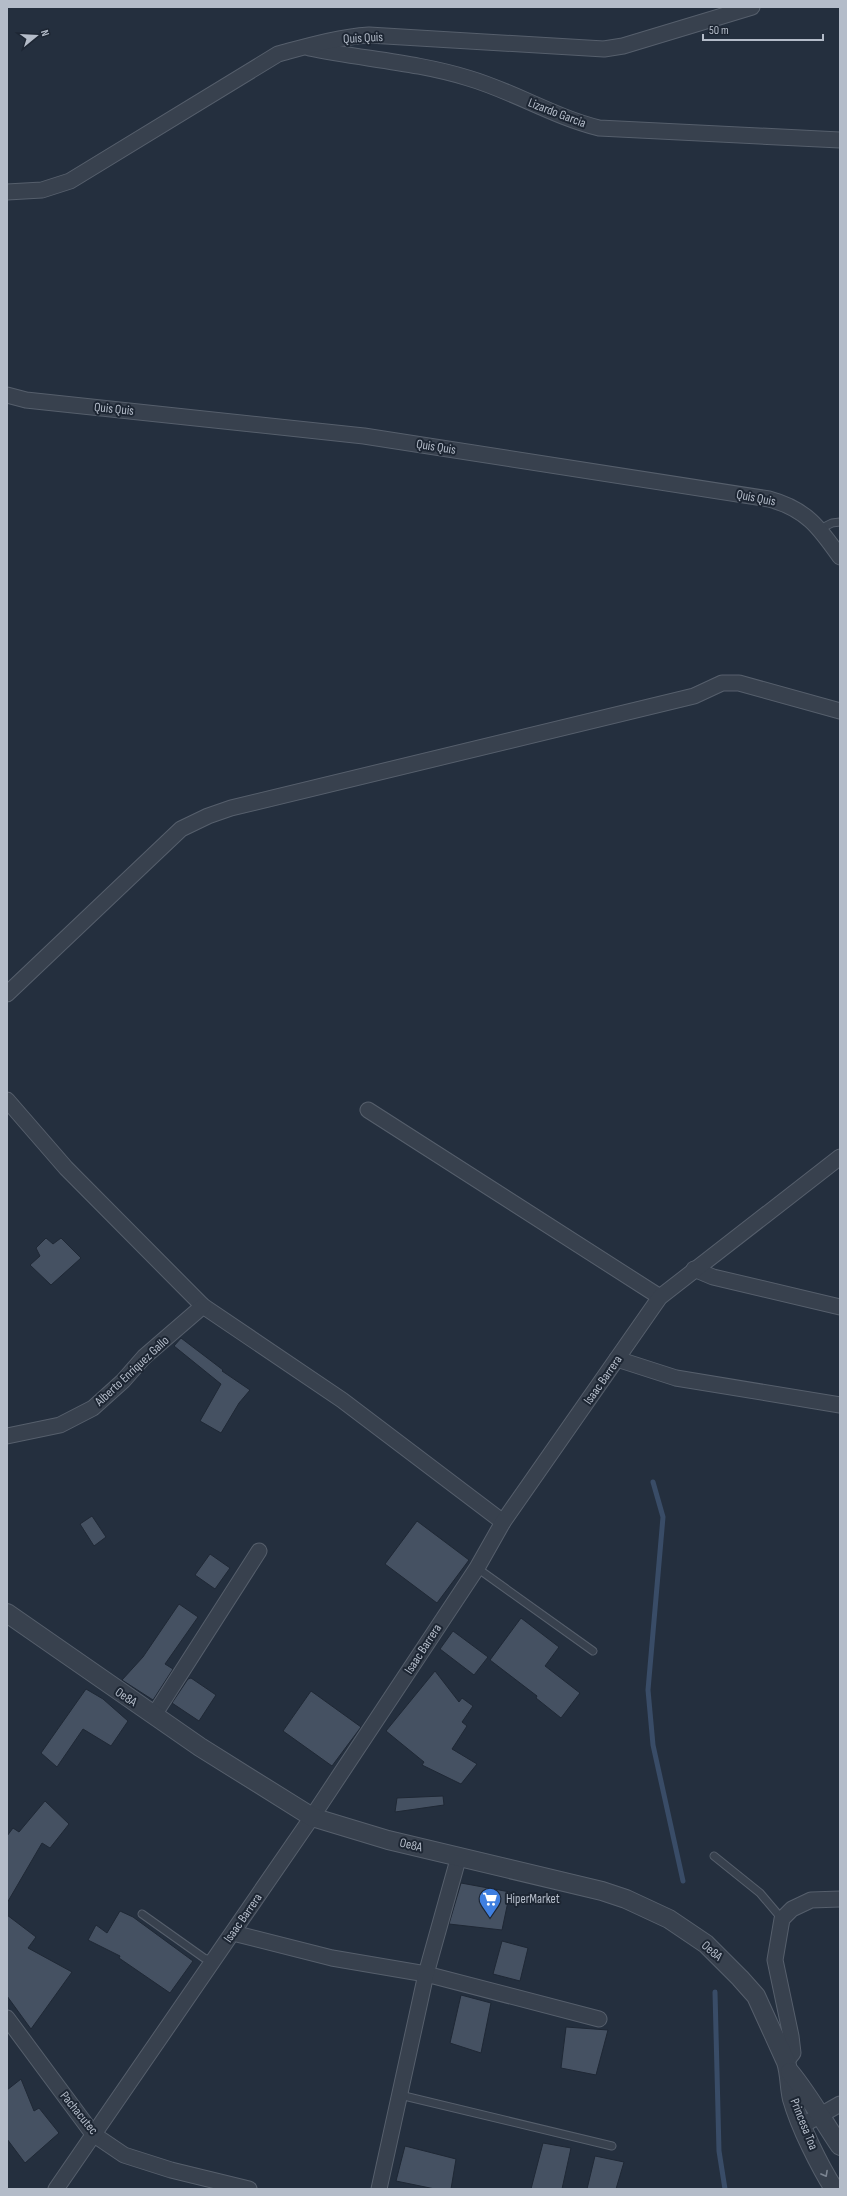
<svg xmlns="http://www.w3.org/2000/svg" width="847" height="2196" font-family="'Sofia Sans Condensed',sans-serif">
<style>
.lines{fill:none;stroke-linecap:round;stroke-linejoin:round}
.stream{stroke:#394c67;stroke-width:5}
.building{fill:#455162;stroke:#1f2835}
.service-casing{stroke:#565f6c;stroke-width:9}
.minor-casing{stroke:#565f6c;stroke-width:17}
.tertiary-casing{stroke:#565f6c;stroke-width:20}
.service{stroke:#38414e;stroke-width:7}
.minor{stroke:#38414e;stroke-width:15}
.tertiary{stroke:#38414e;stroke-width:18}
.oneway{stroke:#7c8592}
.labels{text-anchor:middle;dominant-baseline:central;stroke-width:4;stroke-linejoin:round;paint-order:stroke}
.street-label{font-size:13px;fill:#b4bcc9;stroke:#1d2633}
.poi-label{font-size:13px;fill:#b4bcc9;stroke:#1d2633;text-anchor:start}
</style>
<rect width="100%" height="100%" fill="#242f3e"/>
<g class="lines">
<g class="stream">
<path d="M653,1482L663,1517L648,1690L653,1745L683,1881"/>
<path d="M715,1992L719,2151L725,2189"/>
</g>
</g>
<g class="building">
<path d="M46,1238L53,1244L61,1238L81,1258L51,1285L30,1265L40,1256L36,1248Z"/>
<path d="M181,1338L223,1370L222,1371L250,1390L239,1403L221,1433L200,1421L221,1384L174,1346Z"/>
<path d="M92,1516L106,1537L94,1546L80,1524Z"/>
<path d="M417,1521L469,1560L437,1603L385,1564Z"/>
<path d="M210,1554L230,1568L215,1589L195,1575Z"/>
<path d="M179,1604L198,1617L165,1664L173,1669L153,1700L122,1680L143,1657Z"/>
<path d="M521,1618L559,1647L545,1666L580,1693L561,1718L536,1698L537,1696L490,1660Z"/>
<path d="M453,1631L488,1657L474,1675L440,1649Z"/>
<path d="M435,1671L459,1702L462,1698L473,1706L462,1722L467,1726L452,1749L477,1764L461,1784L422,1765L424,1762L386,1731Z"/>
<path d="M191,1678L216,1695L199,1721L172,1703L188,1679Z"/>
<path d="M86,1689L103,1699L128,1721L111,1746L83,1729L57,1767L41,1753Z"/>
<path d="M311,1691L361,1727L332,1766L283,1731Z"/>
<path d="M443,1796L444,1805L395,1812L397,1798Z"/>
<path d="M45,1801L69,1824L50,1848L42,1843L7,1903V1836L13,1828L19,1832Z"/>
<path d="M461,1883L510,1892L502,1930L449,1924Z"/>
<path d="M120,1911L133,1917L193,1961L170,1993L119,1958L120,1956L88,1940L96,1925L107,1933Z"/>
<path d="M7,1915L36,1937L28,1948L72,1972L31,2029L7,1996Z"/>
<path d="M502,1941L528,1948L520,1981L493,1974Z"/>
<path d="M461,1995L491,2003L481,2053L450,2043Z"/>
<path d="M566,2027L608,2030L596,2075L561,2068Z"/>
<path d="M21,2079L34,2111L39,2108L59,2133L25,2163L7,2139V2090Z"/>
<path d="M543,2143L571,2148L562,2189H531Z"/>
<path d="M405,2146L456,2159L451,2189H435L396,2181Z"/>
<path d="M595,2156L624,2162L616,2189H587Z"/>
</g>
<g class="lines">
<g class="service-casing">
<g id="service">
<path d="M820,529L832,523L840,522"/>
<path d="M477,1568L593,1651"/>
<path d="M714,1856L760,1893L782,1919"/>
<path d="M142,1914L204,1958L213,1961"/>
<path d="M400,2095L612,2146"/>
</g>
</g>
<g class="minor-casing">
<g id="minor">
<path d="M309,48C362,59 416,62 468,78C513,91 554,117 599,128L840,140"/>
<path d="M7,192L42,190L70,181L278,54C308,46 338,37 369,35L604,49L623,46L752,7"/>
<path d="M7,395L26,400L364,436L769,499C806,509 819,527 840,557"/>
<path d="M7,994L181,829L208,816L231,808L694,696L722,683H739L840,711"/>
<path d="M7,1100L66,1168L203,1306L342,1400L503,1522"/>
<path d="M368,1110L660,1297"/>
<path d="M694,1269L713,1277L840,1307"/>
<path d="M617,1359L676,1378L840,1405"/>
<path d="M7,1436L60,1425L93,1408L123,1381L144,1357L203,1306"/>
<path d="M154,1715L259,1551"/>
<path d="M233,1933L332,1958L426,1974L599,2019"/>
<path d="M7,2018L93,2134L124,2155L171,2170L249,2189"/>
<path d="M786,2062L793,2053L791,2036L775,1960L782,1919L792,1909L811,1900L840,1899"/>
<path d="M803,2125L840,2104"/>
<path d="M56,2189L312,1817L477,1568L503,1522L660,1297L840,1157"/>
<path d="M379,2189L426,1974L459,1856"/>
</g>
</g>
<g class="tertiary-casing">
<g id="tertiary">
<path d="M7,1613L200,1747L312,1817L388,1840L602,1891L626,1899L669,1919L706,1944L740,1978L756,1996L786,2062C790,2074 789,2087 792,2099C800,2127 819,2165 834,2189"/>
<path d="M790,2072C809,2095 823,2121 840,2146"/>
</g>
</g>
<use href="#service" class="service"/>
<use href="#minor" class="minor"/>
<use href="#tertiary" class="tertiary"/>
</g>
<defs><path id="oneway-chevron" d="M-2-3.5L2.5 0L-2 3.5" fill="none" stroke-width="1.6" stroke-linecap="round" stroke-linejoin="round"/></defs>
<use class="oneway" href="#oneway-chevron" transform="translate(825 2174) rotate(61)"/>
<defs>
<g id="supermarket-pin" transform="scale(1.15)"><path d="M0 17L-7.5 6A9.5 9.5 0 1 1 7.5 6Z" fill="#3f7fe0" stroke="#1d2633"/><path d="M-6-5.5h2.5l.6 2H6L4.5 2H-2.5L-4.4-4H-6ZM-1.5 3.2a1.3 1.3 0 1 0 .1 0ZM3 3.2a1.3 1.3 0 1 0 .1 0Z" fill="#fff"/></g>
</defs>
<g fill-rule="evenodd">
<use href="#supermarket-pin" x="490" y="1899"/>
</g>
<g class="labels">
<g class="street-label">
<text transform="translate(363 38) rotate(-3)">Quis Quis</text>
<text transform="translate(557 113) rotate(21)">Lizardo Garcia</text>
<text transform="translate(114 409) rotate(6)">Quis Quis</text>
<text transform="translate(436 447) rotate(9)">Quis Quis</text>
<text transform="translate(756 498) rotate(11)">Quis Quis</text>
<text transform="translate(132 1371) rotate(-43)">Alberto Enriquez Gallo</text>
<text transform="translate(603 1380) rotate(-55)">Isaac Barrera</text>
<text transform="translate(423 1649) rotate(-57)">Isaac Barrera</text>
<text transform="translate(126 1697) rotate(34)">Oe8A</text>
<text transform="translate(411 1845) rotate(13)">Oe8A</text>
<text transform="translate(243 1918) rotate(-55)">Isaac Barrera</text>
<text transform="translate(712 1951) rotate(41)">Oe8A</text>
<text transform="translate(79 2113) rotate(51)">Pachacutec</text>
<text transform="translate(804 2124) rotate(68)">Princesa Toa</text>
</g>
<g class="poi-label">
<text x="506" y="1899">HiperMarket</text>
</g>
</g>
<rect width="847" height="2196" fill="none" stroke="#b4bcc9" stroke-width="16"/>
<g transform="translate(36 36) rotate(72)" stroke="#1d2633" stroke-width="3" paint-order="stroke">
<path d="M0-3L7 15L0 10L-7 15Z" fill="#b4bcc9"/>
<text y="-6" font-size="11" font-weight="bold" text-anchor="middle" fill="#b4bcc9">N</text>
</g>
<path d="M703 34v6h120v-6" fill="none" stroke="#b4bcc9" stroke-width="2"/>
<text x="709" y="34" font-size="12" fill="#b4bcc9" stroke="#1d2633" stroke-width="3" paint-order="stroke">50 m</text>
</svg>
